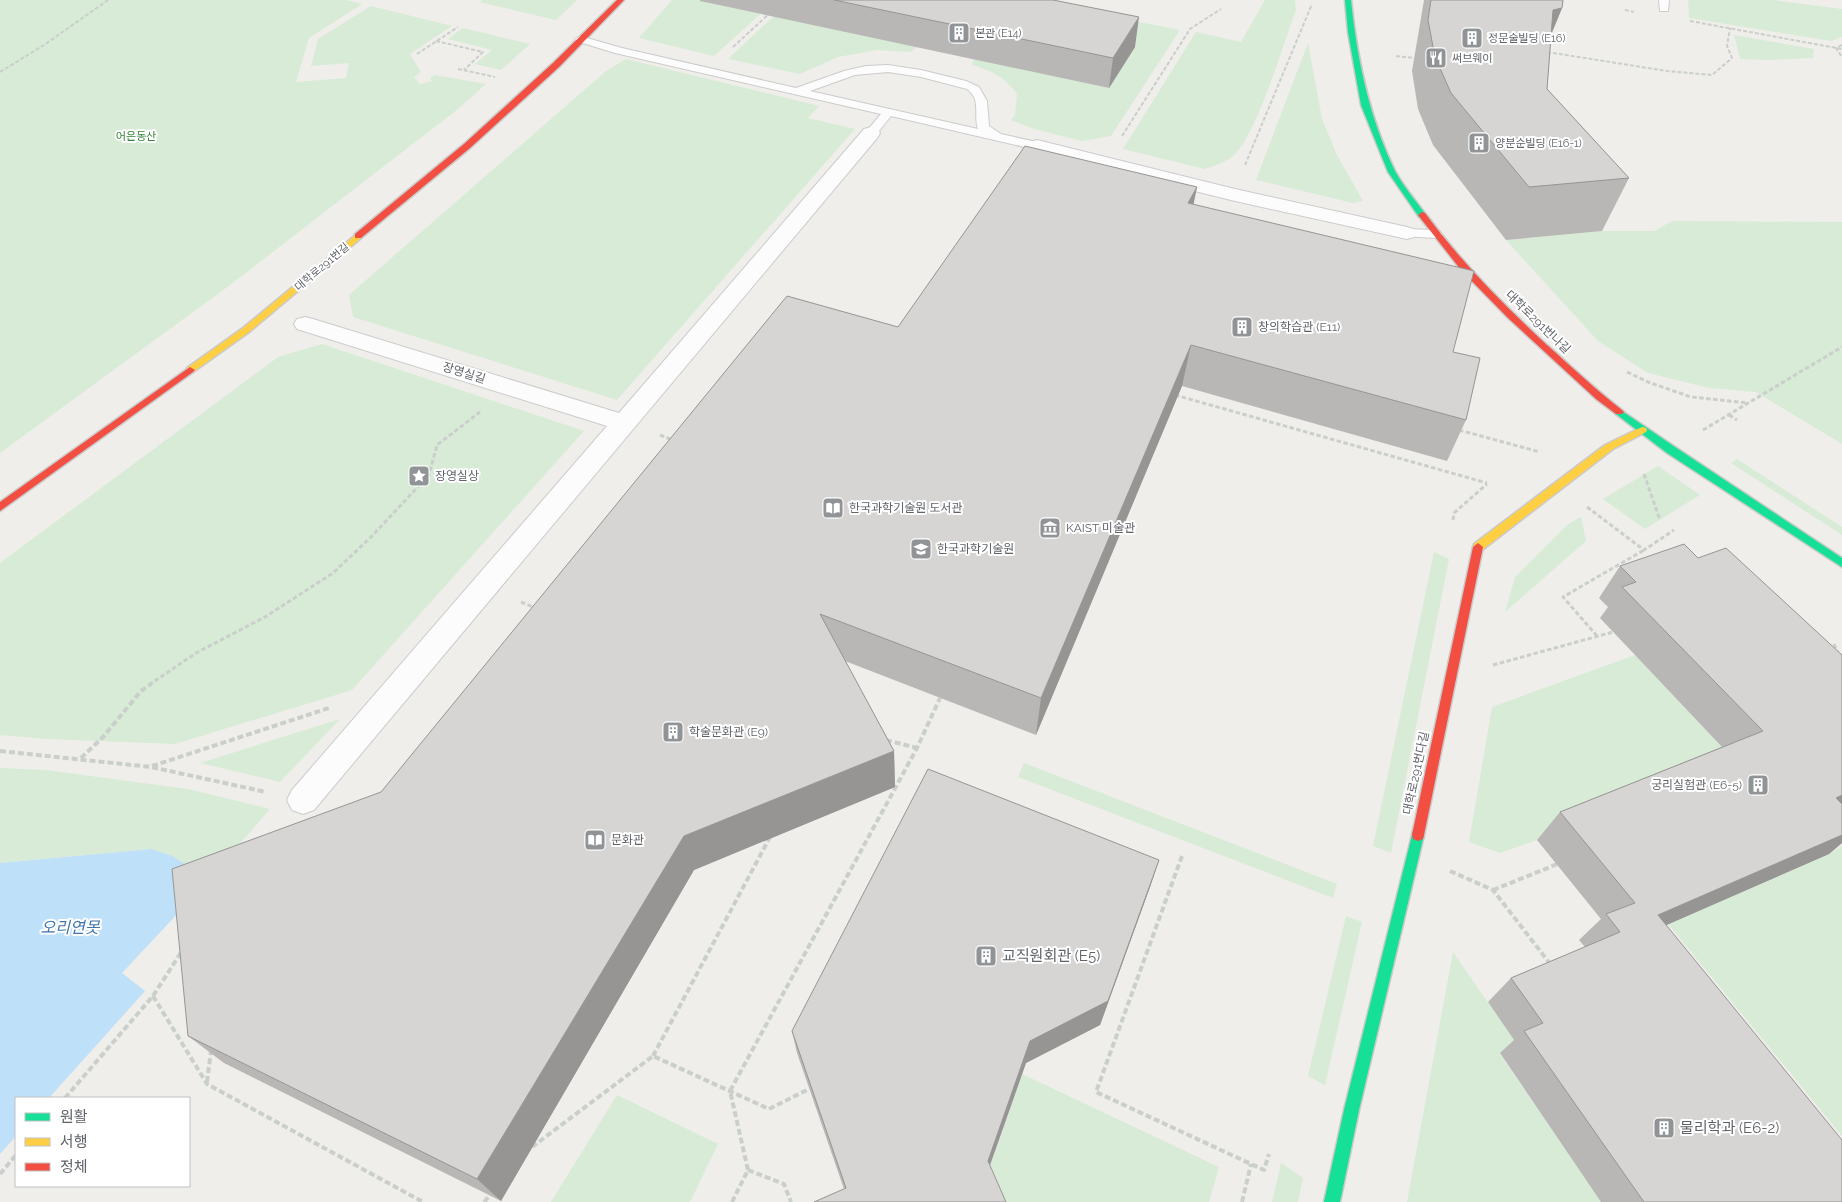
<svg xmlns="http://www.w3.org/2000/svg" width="1842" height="1202" font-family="Raleway,'Noto Sans KR',sans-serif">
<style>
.green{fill:#d8ebd6}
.water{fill:#bfe0f9}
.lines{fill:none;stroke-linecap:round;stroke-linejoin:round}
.lane-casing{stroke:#cbcccc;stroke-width:2}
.street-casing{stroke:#cbcccc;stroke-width:2}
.fast-casing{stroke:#cacacb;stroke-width:3}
.slow-casing{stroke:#cacacb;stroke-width:3}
.jam-casing{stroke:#cacacb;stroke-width:3}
.path-far2{stroke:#cacfcc;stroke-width:2;stroke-dasharray:4 2;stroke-linecap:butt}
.path-far1{stroke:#cacfcc;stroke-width:3;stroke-dasharray:4.5 2.5;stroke-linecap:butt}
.path{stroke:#cacfcc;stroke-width:4;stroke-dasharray:6 3;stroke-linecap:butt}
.lane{fill:#fdfcfc;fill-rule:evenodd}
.street{fill:#fdfcfc;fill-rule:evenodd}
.fast{fill:#16e098;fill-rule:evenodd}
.slow{fill:#ffcf43;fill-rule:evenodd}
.jam{fill:#f24e42;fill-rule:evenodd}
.wall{fill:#b8b7b5}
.shaded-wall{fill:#969594}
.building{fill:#d6d5d3;stroke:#969594}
.labels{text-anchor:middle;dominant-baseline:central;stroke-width:4;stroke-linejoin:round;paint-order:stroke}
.far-poi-label{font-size:11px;fill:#5f6368;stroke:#fff;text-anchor:start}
.far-park-label{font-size:11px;fill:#348238;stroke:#fff}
.far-street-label{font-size:11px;fill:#5f6368;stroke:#fff}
.street-label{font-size:12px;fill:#5f6368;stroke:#fff}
.poi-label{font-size:12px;fill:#5f6368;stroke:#fff;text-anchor:start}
.near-poi-label{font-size:15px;fill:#5f6368;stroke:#fff;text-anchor:start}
.near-water-label{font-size:16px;font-style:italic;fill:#4174aa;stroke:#fff}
</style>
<rect width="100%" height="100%" fill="#efeeea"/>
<g class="green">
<path d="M0,0H346L362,4L309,38L296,82L346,78L349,63L311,66L318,39L371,6L452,26L410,54L421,72L414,77L420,84L432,81L430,78L435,75L486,84L458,109L230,285L0,453Z"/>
<path d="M483,0H577L556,20L479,2Z"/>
<path d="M672,0H776L714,56L639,38Z"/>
<path d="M791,0L786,19L917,47L910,52L877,50L838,57L800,74L728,59Z"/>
<path d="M1027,0L1180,30L1111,136L1082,141L1034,129L1011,120L1015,115L1017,94C1005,78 992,70 972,65L974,59L1109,88Z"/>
<path d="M1265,0H1295L1296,10C1284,42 1256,137 1233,156C1225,162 1214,166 1205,169L1123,149L1196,32L1241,42Z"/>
<path d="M1688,0H1772L1842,9V37L1831,41L1689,18Z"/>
<path d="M463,28L530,44L501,70L475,64L492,50L448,39Z"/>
<path d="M1734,35L1814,49L1813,58L1766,60L1740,59Z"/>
<path d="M1308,43L1322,119L1337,155L1363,201L1353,203L1256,180Z"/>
<path d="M626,59L819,106L808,118L855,129L617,400L353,317L349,295L606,71Z"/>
<path d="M1672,221L1842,222V444L1756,392L1709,388L1648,373L1598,341L1506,240L1602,231H1654Z"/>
<path d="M322,344L584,431L352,690L175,744L47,739L0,735V563L278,357Z"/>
<path d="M1737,459L1842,527V535L1731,463Z"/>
<path d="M1658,466L1700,495L1645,529L1603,499Z"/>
<path d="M1581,517L1586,541L1505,612L1515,577L1568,524Z"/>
<path d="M1434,552L1449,559L1391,853L1373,846Z"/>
<path d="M1635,655L1734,760L1537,840L1500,853L1469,842L1492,707Z"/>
<path d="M340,719L280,782L200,763Z"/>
<path d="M1024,763L1337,884L1333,898L1018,777Z"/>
<path d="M0,768L46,770L188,789L270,809L210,879L151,849L0,863Z"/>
<path d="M1842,846V1136L1668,924L1829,854Z"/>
<path d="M1346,916L1362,922L1325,1085L1308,1076Z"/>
<path d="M1453,952L1518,1046L1500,1054L1601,1202H1407Z"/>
<path d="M1022,1074L1219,1167L1209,1202H995L985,1179Z"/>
<path d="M617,1095L718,1144L690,1202H551Z"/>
<path d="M1281,1163L1303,1178L1298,1202H1272Z"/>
</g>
<path class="water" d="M151,849L172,856L210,879L122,973L145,991L49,1098H16V1136L0,1154V863Z"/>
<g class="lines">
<g class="lane-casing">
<g id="lane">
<path d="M1659,0H1669L1668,11H1660Z"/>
<path d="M580,36L622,48L796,88L844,71L866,66L888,65L921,70L966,81L979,87L987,101L989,126L1001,134L1041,143L1043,146L1037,150L891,116L875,136L871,137L865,133L881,114L615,53L576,41L575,39ZM888,72L921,77L967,89C982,100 973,115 978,129L810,91L855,75Z"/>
<path d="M1407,229L1435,230L1442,234L1435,238L1402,236L1400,233L1402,230Z"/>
</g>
</g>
<g class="street-casing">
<g id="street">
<path d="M871,127L878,129L880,133L878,137L314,810L303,814L292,810L287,800L292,790L607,426L297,329L294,324L297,319L305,317L313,319L619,413L864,129Z"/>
<path d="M1037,140L1235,189L1407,227L1414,229L1417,233L1414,237L1407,239L1235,201L1030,150L1027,146L1030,142Z"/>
</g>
</g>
<g class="fast-casing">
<g id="fast">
<path d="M1345,0H1351C1357,59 1369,117 1395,171C1403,186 1416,201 1426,215L1425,217H1419L1388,172L1361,105L1348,32Z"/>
<path d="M1619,409L1675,447L1842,558V567L1667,453L1616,414L1614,412L1616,410Z"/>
<path d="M1418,829L1423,831L1424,835L1359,1110L1340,1202H1324L1344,1110L1412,835L1413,831Z"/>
</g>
</g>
<g class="slow-casing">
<g id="slow">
<path d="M358,233L361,234V238L249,332L193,372H187V368L243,328Z"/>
<path d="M1642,427L1646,428L1647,430L1646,432L1613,449L1482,550H1474L1473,547L1474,544L1605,445Z"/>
</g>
</g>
<g class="jam-casing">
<g id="jam">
<path d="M617,0H624L559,67L470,148L361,238H355V234L464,144L553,63Z"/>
<path d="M1422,212L1425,213C1461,262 1503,304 1547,345C1572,367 1596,390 1622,410L1624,412L1622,414H1616L1596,399L1508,318L1461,270L1418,215Z"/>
<path d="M190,367L195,370L193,372L0,511V502Z"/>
<path d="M1478,543L1483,547L1424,835L1423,839L1418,841L1413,839L1412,835L1473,547Z"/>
</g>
</g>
<g class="path-far2">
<path d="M1625,10L1634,12"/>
<path d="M1690,21L1842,49"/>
<path d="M436,41L483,52L464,70"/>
<path d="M1842,45L1836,48L1842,57"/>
<path d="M733,47L771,12"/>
<path d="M1547,52L1667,71L1712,75L1732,58L1727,46L1730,28"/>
<path d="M417,54L458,27"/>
<path d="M1396,56L1414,58"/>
<path d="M458,69L495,77"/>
<path d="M0,72L44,45L108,0"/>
<path d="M1122,136L1190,29L1221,9"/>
<path d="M1245,165L1312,4"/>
</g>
<g class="path-far1">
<path d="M1627,372L1648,382L1691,397L1748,403"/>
<path d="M1175,395L1487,483"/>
<path d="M1729,415L1737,420"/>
<path d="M1459,430L1540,452"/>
<path d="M1703,430L1842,347"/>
<path d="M660,435L673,440"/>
<path d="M1644,474L1660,520"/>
<path d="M1587,507L1644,550L1674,530"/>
<path d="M1453,520L1454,513L1487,484"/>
<path d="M521,602L536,608"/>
<path d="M1597,636L1563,597L1644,550"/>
<path d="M1834,644L1838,653"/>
<path d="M1493,665L1613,632"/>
<path d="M149,685L196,653L265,617L333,573L371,537L429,475L437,445L480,412"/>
</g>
<g class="path">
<path d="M886,740L917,748"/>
<path d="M0,751L151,767L266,792"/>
<path d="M81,758L103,737L141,691L151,684"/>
<path d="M152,766L329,708"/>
<path d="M1182,856L1096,1092L1264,1170L1269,1154"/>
<path d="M1450,871L1493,890L1551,965"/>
<path d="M1493,890L1560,863"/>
<path d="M153,996L207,1084L423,1202"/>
<path d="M653,1056L770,837"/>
<path d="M207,1082L211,1051"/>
<path d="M65,1098L153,996L182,951"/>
<path d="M532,1147L653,1056L769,1109L809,1089"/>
<path d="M748,1170L784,1184L791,1202"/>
<path d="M0,1174L16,1155"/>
<path d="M484,1202L492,1193"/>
<path d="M732,1202L748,1170L730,1091L917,748L940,698"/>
<path d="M1242,1202L1251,1164"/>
</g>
<use href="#lane" class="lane"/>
<use href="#street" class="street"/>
<use href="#fast" class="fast"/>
<use href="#slow" class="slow"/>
<use href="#jam" class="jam"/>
</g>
<g class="wall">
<path d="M700,0H1053L1135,47L1109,88L700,1Z"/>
<path d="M1424,0H1563L1562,8L1551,35L1547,89L1629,178L1602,231L1506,240L1433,145L1418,109L1412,71Z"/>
<path d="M1197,187L1193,204L1453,352L1466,420L1447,461L1182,386L1036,735L845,661L894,751L895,787L694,870L501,1201L224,1063L188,1036L381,792L898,327Z"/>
<path d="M1698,558L1842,655V843L1829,854L1666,925L1842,1202H1601L1500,1053L1514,1040L1488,1002L1511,978L1585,947L1579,940L1601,919L1537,840L1560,812L1722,747L1600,618L1608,607L1599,598L1620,566Z"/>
<path d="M1159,860L1150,887L1100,1025L1026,1063L990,1165L844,1189L797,1053L792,1031Z"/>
</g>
<g class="shaded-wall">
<path d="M1562,8L1541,59L1553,10Z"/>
<path d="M1139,17L1135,47L1109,88L1113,58Z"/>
<path d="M1197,187L1189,227L1188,203Z"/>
<path d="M1191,345L1182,386L1036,735L1041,698Z"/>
<path d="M894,751L895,787L694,870L501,1201L477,1179L684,836Z"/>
<path d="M1842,795V810L1836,798Z"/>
<path d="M1842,835V843L1829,854L1630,941L1658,915Z"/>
<path d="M1159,860L1150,887L1100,1025L1026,1063L985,1179L988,1161L1030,1041Z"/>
</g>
<g class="building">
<path d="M834,0H1053L1139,17L1113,58Z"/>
<path d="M1431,0H1563L1562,8L1553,10L1547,89L1629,178L1529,187L1451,93L1435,57L1428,20Z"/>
<path d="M1025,146L1197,187L1188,203L1474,271L1453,352L1480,358L1466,420L1191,345L1041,698L820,614L894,751L684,836L477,1179L188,1036L172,869L381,792L787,296L898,327Z"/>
<path d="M1684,544L1698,558L1726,548L1842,655V795L1836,798L1842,804V835L1658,915L1842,1140V1202H1644L1524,1031L1543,1023L1511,978L1620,932L1606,914L1635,903L1560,812L1763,731L1622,587L1636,582L1620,566Z"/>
<path d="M928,769L1159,860L1108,1001L1030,1041L988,1161L1006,1202H814L846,1188L792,1031Z"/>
</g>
<defs>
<g id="building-square" transform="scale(1.125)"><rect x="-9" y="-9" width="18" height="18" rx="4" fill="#919496" stroke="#fff"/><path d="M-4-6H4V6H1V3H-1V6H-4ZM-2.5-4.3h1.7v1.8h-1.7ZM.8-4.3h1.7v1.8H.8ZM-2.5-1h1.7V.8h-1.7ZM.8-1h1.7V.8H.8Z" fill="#fff"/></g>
<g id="restaurant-square" transform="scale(1.125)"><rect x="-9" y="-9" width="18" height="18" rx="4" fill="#919496" stroke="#fff"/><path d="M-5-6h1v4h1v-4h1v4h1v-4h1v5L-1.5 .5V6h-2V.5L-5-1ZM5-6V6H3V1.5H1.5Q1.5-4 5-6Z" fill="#fff"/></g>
<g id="sight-square" transform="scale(1.125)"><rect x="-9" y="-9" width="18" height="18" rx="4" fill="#919496" stroke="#fff"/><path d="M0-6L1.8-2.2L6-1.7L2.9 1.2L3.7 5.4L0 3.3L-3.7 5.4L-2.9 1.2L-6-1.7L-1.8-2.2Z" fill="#fff"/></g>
<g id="library-square" transform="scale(1.125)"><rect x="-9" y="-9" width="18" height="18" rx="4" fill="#919496" stroke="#fff"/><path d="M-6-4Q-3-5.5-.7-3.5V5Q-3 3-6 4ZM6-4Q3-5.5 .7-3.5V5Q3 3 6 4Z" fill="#fff"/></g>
<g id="museum-square" transform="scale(1.125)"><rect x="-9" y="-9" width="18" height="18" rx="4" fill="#919496" stroke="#fff"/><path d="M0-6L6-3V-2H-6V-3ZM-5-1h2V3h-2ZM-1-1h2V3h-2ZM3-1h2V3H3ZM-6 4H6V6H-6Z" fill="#fff"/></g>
<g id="university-square" transform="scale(1.125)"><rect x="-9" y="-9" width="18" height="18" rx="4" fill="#919496" stroke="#fff"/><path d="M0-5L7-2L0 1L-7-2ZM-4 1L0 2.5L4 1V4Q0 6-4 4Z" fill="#fff"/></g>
</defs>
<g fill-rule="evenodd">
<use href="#building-square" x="959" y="33"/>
<use href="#building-square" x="1472" y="38"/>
<use href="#restaurant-square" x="1436" y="58"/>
<use href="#building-square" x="1479" y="143"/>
<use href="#building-square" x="1242" y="327"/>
<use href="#sight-square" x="419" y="476"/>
<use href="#library-square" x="833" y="508"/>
<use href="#museum-square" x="1050" y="528"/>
<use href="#university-square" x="921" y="549"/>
<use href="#building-square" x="673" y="732"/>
<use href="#building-square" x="1758" y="785"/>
<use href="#library-square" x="595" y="840"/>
<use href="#building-square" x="986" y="956"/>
<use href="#building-square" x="1664" y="1128"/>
</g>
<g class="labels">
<g class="far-poi-label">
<text x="975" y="33">본관 (E14)</text>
<text x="1488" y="38">정문술빌딩 (E16)</text>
<text x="1452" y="58">써브웨이</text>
<text x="1495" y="143">양분순빌딩 (E16-1)</text>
</g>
<g class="far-park-label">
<text x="136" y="136">어은동산</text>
</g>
<g class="far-street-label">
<text transform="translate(322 267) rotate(-40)">대학로291번길</text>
</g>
<g class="street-label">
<text transform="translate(1538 322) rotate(44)">대학로291번나길</text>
<text transform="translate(464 373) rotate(17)">장영실길</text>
<text transform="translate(1416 773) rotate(-78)">대학로291번다길</text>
</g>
<g class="poi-label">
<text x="1258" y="327">창의학습관 (E11)</text>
<text x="435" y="476">장영실상</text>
<text x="849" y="508">한국과학기술원 도서관</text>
<text x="1066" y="528">KAIST 미술관</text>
<text x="937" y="549">한국과학기술원</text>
<text x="689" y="732">학술문화관 (E9)</text>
<text x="1742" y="785" text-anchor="end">궁리실험관 (E6-5)</text>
<text x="611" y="840">문화관</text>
</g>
<g class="near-poi-label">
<text x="1002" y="956">교직원회관 (E5)</text>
<text x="1680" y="1128">물리학과 (E6-2)</text>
</g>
<g class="near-water-label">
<text x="70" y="927">오리연못</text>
</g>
</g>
<rect x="15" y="1097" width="175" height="90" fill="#ffffff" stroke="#bfc1c3"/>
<rect x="25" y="1113" width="25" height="8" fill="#16e098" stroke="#bfc1c3"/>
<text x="60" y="1122" font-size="15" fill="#5f6368">원활</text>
<rect x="25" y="1138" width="25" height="8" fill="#ffcf43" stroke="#bfc1c3"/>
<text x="60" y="1147" font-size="15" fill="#5f6368">서행</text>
<rect x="25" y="1163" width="25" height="8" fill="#f24e42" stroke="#bfc1c3"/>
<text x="60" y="1172" font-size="15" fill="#5f6368">정체</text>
</svg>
